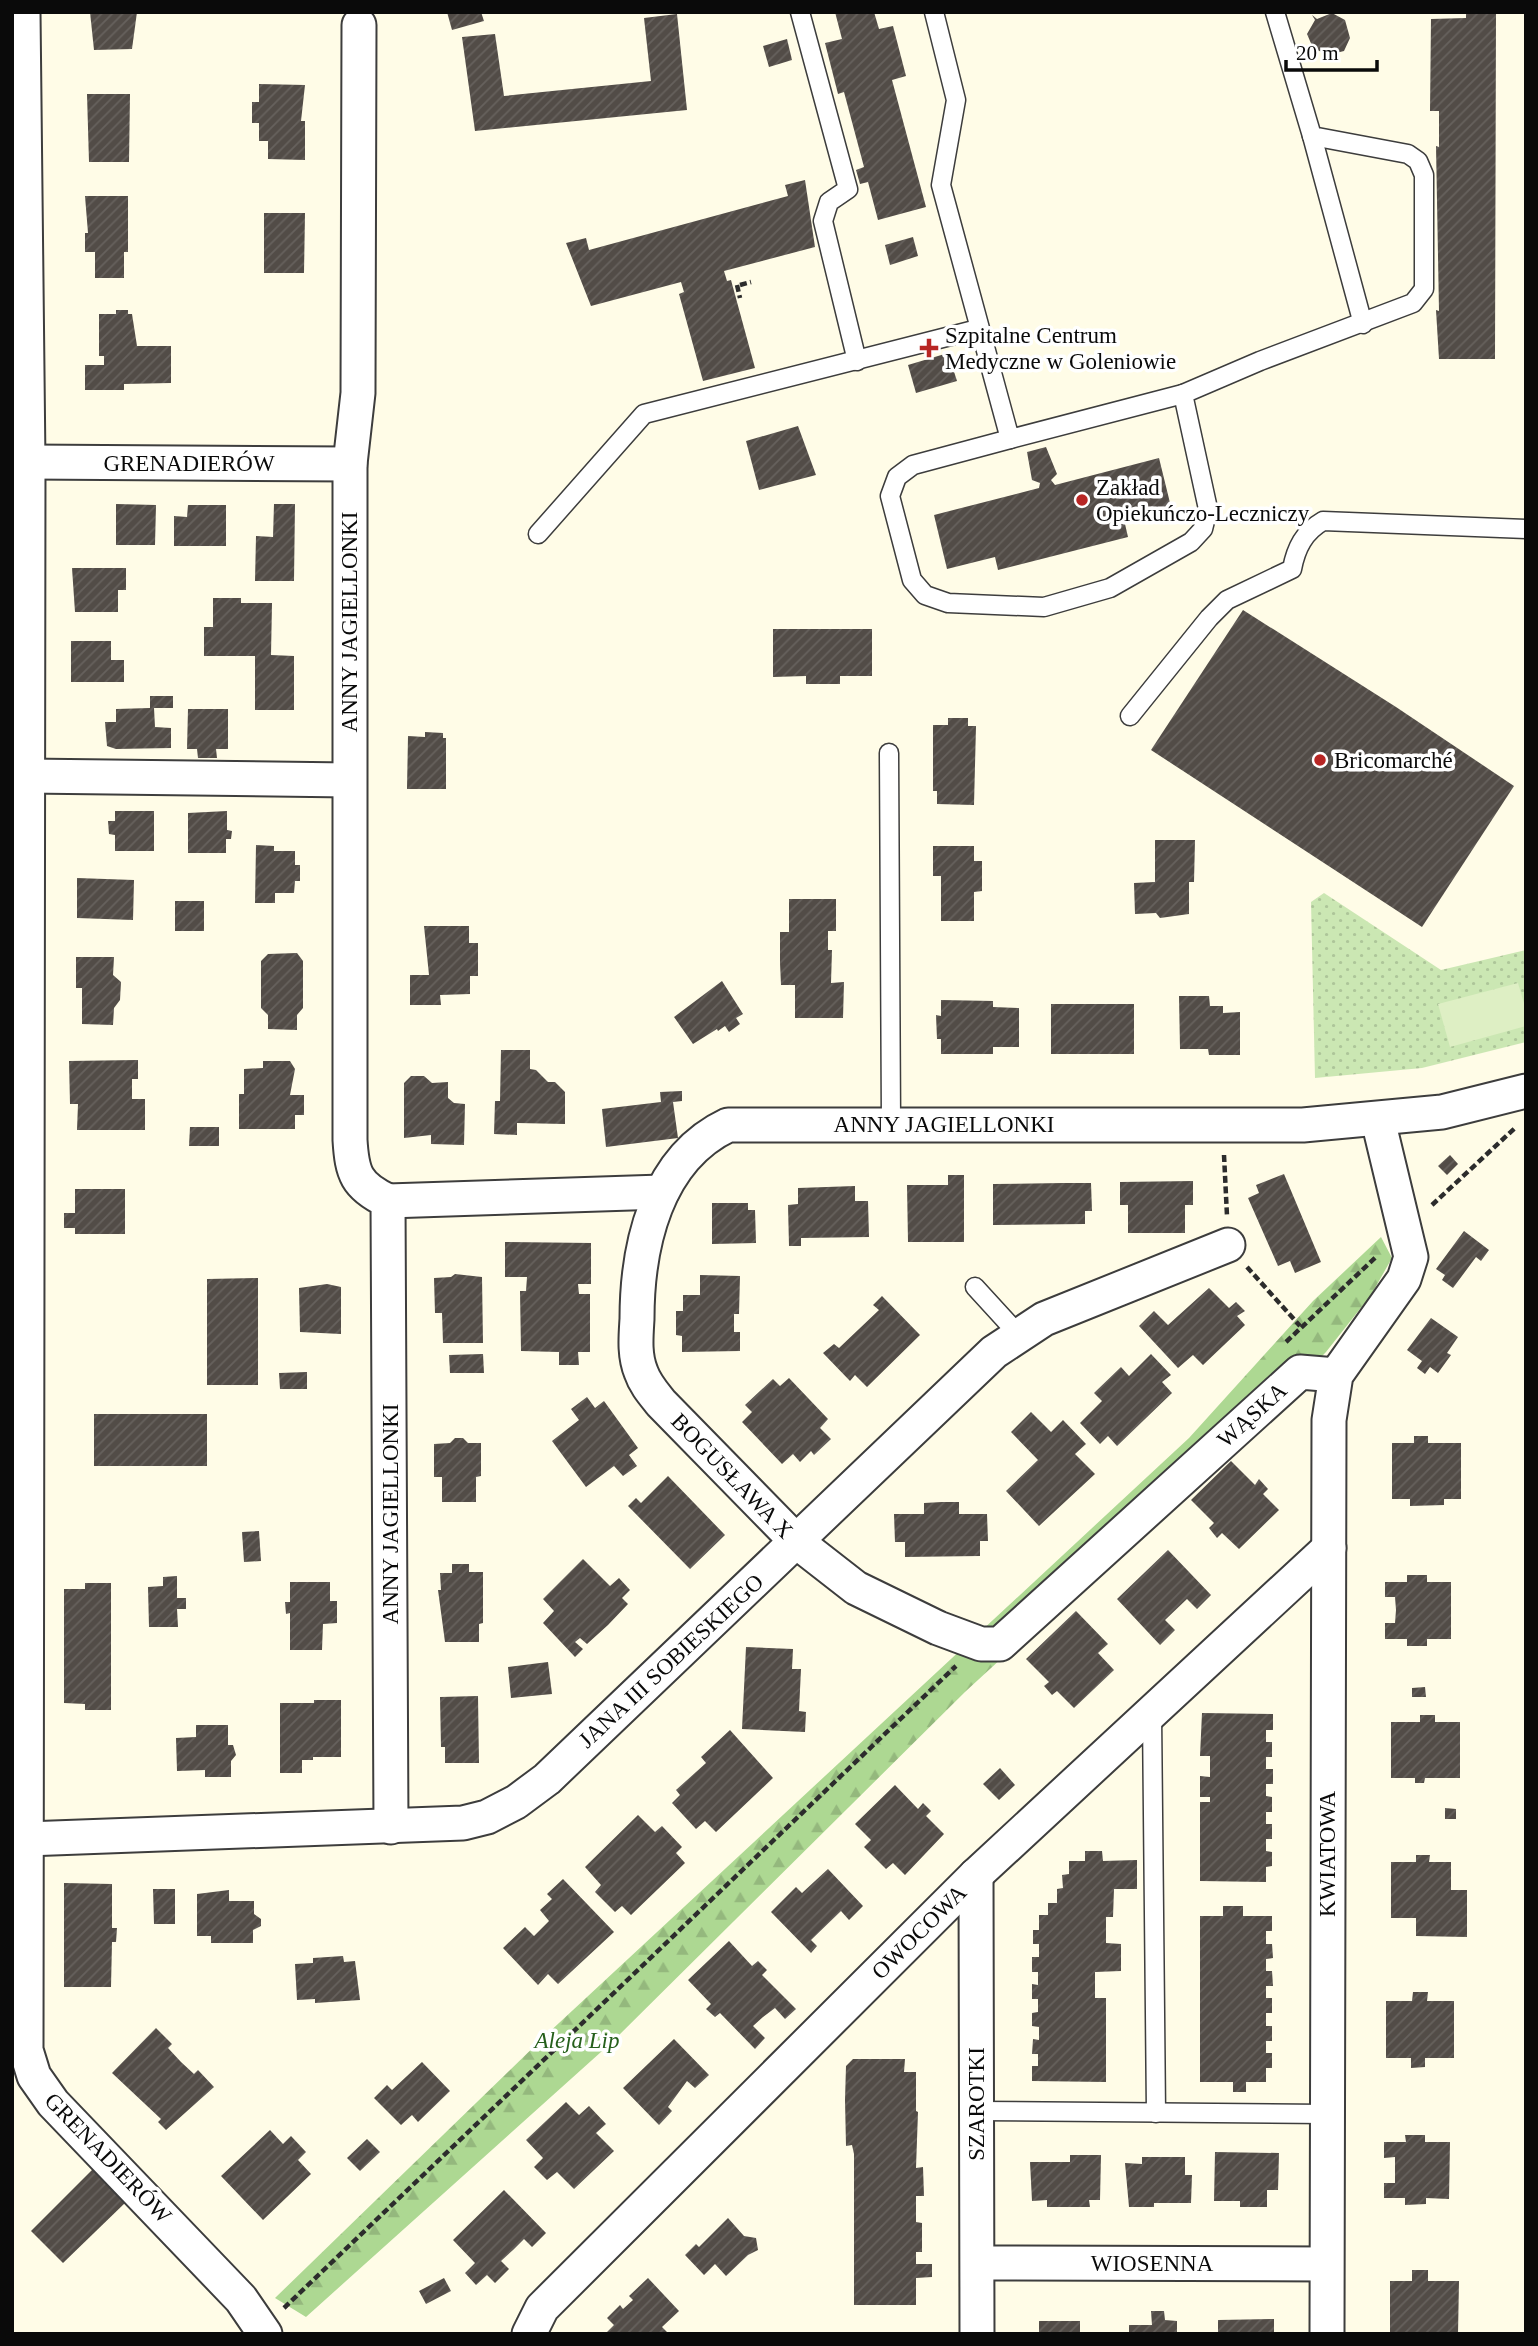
<svg xmlns="http://www.w3.org/2000/svg" width="1538" height="2346" font-family="'Times New Roman',serif">
<style>
.forest{fill:url(#forest-firs)}
.park{fill:url(#park-dots)}
.pitch{fill:#deefc4}
.building{fill:url(#building-hatch)}
.lines{fill:none;stroke-linecap:round;stroke-linejoin:round}
.service-casing{stroke:#3d3d3d;stroke-width:21}
.minor-casing{stroke:#3d3d3d;stroke-width:37}
.path{stroke:#2c2c2c;stroke-width:4.5;stroke-dasharray:7 3.5;stroke-linecap:butt}
.service{stroke:#fff;stroke-width:18}
.minor{stroke:#fff;stroke-width:33}
.poi-dot{fill:#b82624;stroke:#fff;stroke-width:2.5}
.labels{text-anchor:middle;dominant-baseline:central;stroke-width:7;stroke-linejoin:round;paint-order:stroke}
.poi-label{font-size:23px;fill:#0a0a0a;stroke:#fff;text-anchor:start}
.street-label{font-size:23px;fill:#0a0a0a;stroke:#fff}
.park-label{font-size:23px;font-style:italic;fill:#26601c;stroke:#fff}
</style>
<defs>
<pattern id="forest-firs" width="22" height="20" patternUnits="userSpaceOnUse" patternTransform="scale(1.75)"><rect width="22" height="20" fill="#add892"/><path d="M5 1l3.5 6h-7zM16 11l3.5 6h-7z" fill="#94b87d"/></pattern>
<pattern id="park-dots" width="8" height="8" patternUnits="userSpaceOnUse" patternTransform="scale(1.75)"><rect width="8" height="8" fill="#cbe7b3"/><path d="M2 2h.1M6 6h.1" fill="none" stroke="#adc599" stroke-width="1.8" stroke-linecap="round"/></pattern>
<pattern id="building-hatch" width="6" height="6" patternUnits="userSpaceOnUse" patternTransform="scale(1.75)"><rect width="6" height="6" fill="#524c47"/><path d="M-1 1l2-2M0 6l6-6M5 7l2-2" fill="none" stroke="#66615d"/></pattern>
</defs>
<rect width="100%" height="100%" fill="#fffce7"/>
<path class="forest" d="M1381,1237L1392,1258L1371,1295L1326,1352L1252,1428L966,1691L611,2043L306,2317L275,2298L545,2036L1189,1438L1313,1301Z"/>
<path class="park" d="M1324,893L1441,970L1526,950V1042L1422,1068L1315,1078L1311,902Z"/>
<path class="pitch" d="M1518,983L1526,1010V1026L1450,1047L1438,1004Z"/>
<g class="building">
<path d="M90,12H137L132,49L94,50Z"/>
<path d="M447,12H481L484,21L452,30Z"/>
<path d="M835,12H874L879,29L893,26L906,76L892,80L926,207L878,220L868,182L860,184L856,170L864,167L844,92L838,94L825,43L842,39Z"/>
<path d="M1466,12H1496L1495,359H1439L1436,310L1439,311L1436,146L1439,147V111H1430L1431,19L1466,18Z"/>
<path d="M1332,13L1345,20L1350,38L1344,51L1328,55L1326,60V54L1313,48L1307,34L1315,20L1312,15L1317,19Z"/>
<path d="M677,14L687,110L475,131L462,37L495,34L504,96L651,81L644,18Z"/>
<path d="M787,39L792,60L769,67L763,46Z"/>
<path d="M259,84L305,85L301,121H305V160L268,159V141H259V123H252V102H259Z"/>
<path d="M87,94H130L129,162H89Z"/>
<path d="M805,180L815,247L724,271L727,281L731,280L755,368L703,381L679,294L684,292L681,282L591,306L566,243L586,238L589,250L788,196L785,185Z"/>
<path d="M85,196H128V252H124V278H95V252H85V233H88Z"/>
<path d="M264,213H305L304,273H264Z"/>
<path d="M913,237L918,256L890,265L885,245Z"/>
<path d="M116,310H128V314H132L137,346H171V383L124,384V390H85V365H104V356H99V314H116Z"/>
<path d="M948,353L957,381L916,393L908,365Z"/>
<path d="M798,426L816,475L759,490L746,441Z"/>
<path d="M1046,447L1057,474L1051,480L1055,485L1159,458L1172,511L1125,524L1128,537L998,570L995,557L947,569L934,515L1039,488L1040,483L1032,480L1027,452Z"/>
<path d="M116,504L156,505L155,545H116Z"/>
<path d="M274,504H295L294,581H255L256,536L273,537Z"/>
<path d="M188,505H226V546H174V516L187,517Z"/>
<path d="M72,568H126V590H118V612H75Z"/>
<path d="M213,598H241V603H272L271,655L294,656V710H255V656H204V627H213Z"/>
<path d="M1243,610L1396,707L1514,786L1422,927L1151,750Z"/>
<path d="M773,629H872V676H840V684H806V676L773,677Z"/>
<path d="M71,641H111V660H124V682H71Z"/>
<path d="M150,696H173V708H154L155,727L171,728V748L116,749L107,746L105,722H116V709L150,708Z"/>
<path d="M188,709H228V749H216L217,758H198L197,749H187Z"/>
<path d="M948,718H968V726H976L974,805L937,804V791H933V725H948Z"/>
<path d="M425,732L443,733V738H446V789H407L408,736L425,737Z"/>
<path d="M115,811H154V851H115V835L109,834L108,821H115Z"/>
<path d="M227,811V830L232,831L231,839H226V853H188V813Z"/>
<path d="M1155,840H1195L1194,882H1189V914L1160,918L1156,913L1135,914L1134,883L1155,882Z"/>
<path d="M256,845L274,846V851H295V865H300V881H295L294,893H275V903H255Z"/>
<path d="M933,846H974V861H982V891L974,892V921H941V876H933Z"/>
<path d="M77,878L134,880L133,920L77,918Z"/>
<path d="M789,899H836V931H828V950H832L831,983L844,982L843,1018H795V985H781L780,963V932H789Z"/>
<rect x="175" y="901" width="29" height="30"/>
<path d="M424,926H469V943H478V976H470V994L440,995L441,1005H410V975H429Z"/>
<path d="M297,953L303,961V1008L297,1015V1030L268,1029V1015L261,1008V961L268,954Z"/>
<path d="M76,957H114L113,975L121,982L120,1000L114,1008L113,1025L82,1024V988H76Z"/>
<path d="M722,981L743,1014L736,1018L740,1024L729,1032L725,1026L718,1031L717,1029L693,1044L674,1017Z"/>
<path d="M1179,996H1209L1210,1006H1223V1013L1240,1012V1055H1209L1208,1049H1180Z"/>
<path d="M941,1000L993,1001V1007L1019,1008V1047H993V1054H941V1039H937L936,1015L941,1016Z"/>
<rect x="1051" y="1004" width="83" height="50"/>
<path d="M501,1050H530V1069L536,1070L548,1082H555L565,1092V1124L517,1123V1135L494,1134L495,1101H500Z"/>
<path d="M138,1060V1079H132V1099H145V1130H77L78,1104H70L69,1061Z"/>
<path d="M263,1061H290L295,1069L290,1095H304V1115H295V1129H239V1094H244V1069L263,1068Z"/>
<path d="M411,1076H424L432,1083L448,1082V1098L454,1103L465,1104L464,1145L431,1144V1135L404,1138V1083Z"/>
<path d="M682,1091V1101L673,1102L678,1138L606,1147L602,1109L661,1102L660,1092Z"/>
<path d="M190,1127H219V1146H189Z"/>
<path d="M1450,1155L1458,1164L1447,1175L1438,1166Z"/>
<path d="M1284,1174L1321,1262L1295,1273L1290,1261L1278,1266L1248,1198L1259,1193L1256,1185Z"/>
<path d="M948,1175H964V1242H908L907,1185H948Z"/>
<path d="M1193,1181V1205H1185V1233H1128V1205H1120V1182Z"/>
<path d="M1064,1183H1091L1092,1211H1085V1224L993,1225V1184Z"/>
<path d="M855,1186V1201H868L869,1237L801,1238V1246H789L788,1205L798,1204V1188Z"/>
<path d="M75,1189H125V1234H75V1228H64V1213H75Z"/>
<path d="M712,1203H748V1210H755L756,1243L712,1244Z"/>
<path d="M1464,1231L1489,1250L1481,1261L1476,1257L1453,1288L1442,1280L1445,1275L1436,1269Z"/>
<path d="M505,1242L591,1243V1284H578L579,1294H590V1352H578L579,1365H559V1352L521,1351L520,1291H526L527,1277H505Z"/>
<path d="M455,1274L482,1277L483,1343H443L442,1313H435L434,1278L451,1277Z"/>
<path d="M700,1275L740,1276L739,1314H734V1332H740V1351L682,1352V1336L676,1335V1311H683V1295H700Z"/>
<path d="M258,1278V1385H207V1279Z"/>
<path d="M327,1284L341,1287V1334L300,1332L299,1288Z"/>
<path d="M1209,1288L1229,1308L1236,1302L1245,1311L1237,1316L1245,1325L1203,1365L1193,1355L1178,1368L1139,1326L1154,1311L1168,1325Z"/>
<path d="M882,1296L920,1335L867,1387L855,1375L850,1381L823,1353L834,1344L839,1348L879,1310L873,1305Z"/>
<path d="M1431,1318L1458,1337L1447,1353L1451,1355L1438,1373L1430,1367L1425,1374L1417,1368L1422,1361L1407,1350Z"/>
<path d="M483,1354L484,1373H450L449,1355Z"/>
<path d="M1151,1354L1171,1375L1162,1382L1172,1393L1117,1446L1108,1436L1100,1444L1080,1423L1102,1401L1094,1393L1121,1367L1129,1376Z"/>
<path d="M307,1372V1389H280L279,1373Z"/>
<path d="M789,1378L828,1419L820,1428L831,1439L814,1455L811,1451L800,1462L793,1454L782,1464L742,1422L752,1412L745,1405L773,1379L780,1386Z"/>
<path d="M587,1397L595,1408L604,1401L638,1448L629,1455L637,1466L623,1476L614,1466L586,1487L552,1441L579,1420L571,1409Z"/>
<path d="M1031,1412L1051,1432L1063,1420L1086,1444L1075,1454L1095,1474L1039,1526L1006,1491L1038,1460L1011,1432Z"/>
<rect x="94" y="1414" width="113" height="52"/>
<path d="M1414,1436H1428V1443H1461V1499H1444V1505L1410,1506V1499H1392V1443H1414Z"/>
<path d="M455,1438H463L468,1443H481V1476L476,1477V1502H442V1477H434V1444L450,1443Z"/>
<path d="M1231,1461L1255,1485L1259,1479L1268,1489L1263,1494L1279,1510L1239,1549L1222,1533L1217,1538L1209,1528L1214,1523L1191,1500Z"/>
<path d="M668,1476L725,1535L690,1569L628,1506L636,1498L641,1503Z"/>
<path d="M942,1502H959V1514H987L988,1541H980V1556L905,1557V1542H895L894,1514H924V1503Z"/>
<path d="M259,1531L261,1561L244,1562L242,1532Z"/>
<path d="M1168,1550L1211,1595L1197,1609L1187,1599L1165,1620L1175,1630L1160,1645L1117,1599Z"/>
<path d="M583,1559L610,1586L619,1578L630,1590L622,1598L628,1604L608,1625L587,1644L580,1638L575,1642L583,1649L575,1657L543,1623L554,1611L543,1599Z"/>
<path d="M452,1564H469V1572H483V1623L479,1624V1642H445L438,1590H441L440,1573H452Z"/>
<path d="M1407,1575H1427V1582H1451V1639H1427V1646H1407V1639H1385V1623H1395L1396,1610L1395,1597H1385V1582H1407Z"/>
<path d="M177,1576V1598H186V1609H177L178,1627H149L148,1587L163,1586V1577Z"/>
<path d="M290,1582H330V1601H337V1623L323,1624L322,1650H290V1613L286,1614L285,1602H290Z"/>
<path d="M85,1583H111V1710H85V1704L64,1703V1589H85Z"/>
<path d="M1076,1611L1108,1644L1098,1653L1114,1670L1074,1708L1057,1691L1052,1695L1044,1686L1049,1682L1026,1659Z"/>
<path d="M746,1647L793,1649L792,1669H801L799,1711L806,1712L805,1732L742,1729Z"/>
<path d="M548,1662L552,1694L511,1698L508,1667Z"/>
<path d="M1425,1687L1426,1697H1412V1688Z"/>
<path d="M478,1696L479,1763H445V1747H441L440,1697Z"/>
<path d="M314,1700H341V1757H313V1760H302V1773H280V1703H314Z"/>
<path d="M1202,1713L1273,1714V1730H1266V1742H1272V1757H1266V1769H1273V1784H1266V1796L1272,1797V1812H1266V1824H1272V1839H1266V1851L1272,1852V1866L1266,1867V1882L1200,1881V1802H1210V1797H1200V1776L1210,1777V1756H1200Z"/>
<path d="M1420,1715H1435V1722H1460V1778H1425L1424,1783H1415V1778H1391V1722H1420Z"/>
<path d="M196,1725H228V1745H233L236,1755L231,1761V1777H205V1770L177,1771L176,1738L196,1737Z"/>
<path d="M730,1730L773,1778L716,1832L705,1821L696,1829L672,1803L680,1795L676,1790L706,1763L701,1757Z"/>
<path d="M1000,1768L1015,1785L999,1800L983,1784Z"/>
<path d="M895,1785L918,1809L923,1803L931,1811L926,1816L944,1834L905,1875L893,1863L886,1869L864,1847L871,1840L855,1824Z"/>
<path d="M1445,1808L1456,1809V1819H1445Z"/>
<path d="M638,1815L655,1832L662,1826L682,1847L676,1853L685,1863L631,1915L622,1906L615,1912L595,1892L601,1885L585,1867Z"/>
<path d="M1085,1851H1102L1103,1861L1137,1860V1889H1114L1113,1917H1106V1943L1121,1944V1971L1095,1972V1998H1106V2082L1032,2081V2066H1038V2054H1032L1033,2039L1039,2040V2027L1032,2026V2013L1038,2012V1999H1032V1984L1038,1985V1972H1032V1957H1039V1944H1033V1930H1039V1915H1048V1903H1057V1889L1063,1888L1062,1875L1069,1874V1861H1085Z"/>
<path d="M1416,1855H1430L1429,1862H1451V1890H1467V1937L1416,1936V1918H1391V1862H1416Z"/>
<path d="M828,1869L863,1906L849,1920L841,1911L811,1940L817,1946L811,1953L771,1912L796,1887L802,1893Z"/>
<path d="M563,1879L614,1932L558,1984L548,1974L538,1985L503,1948L525,1927L534,1936L549,1921L540,1910L552,1899L547,1894Z"/>
<path d="M64,1883L112,1884V1928H117L116,1942H112L111,1987H64Z"/>
<path d="M153,1889H175V1924H154Z"/>
<path d="M229,1890V1901H254V1914L261,1919V1926L253,1930V1943H211V1936H197V1894Z"/>
<path d="M1223,1906H1243V1916H1272V1931H1266V1944H1272L1273,1958L1266,1959V1971H1272L1273,1986H1266V1998H1272V2013H1266V2026H1272V2041H1266V2053H1272V2068H1266V2082H1246V2092H1233V2082H1200V1916H1223Z"/>
<path d="M729,1941L752,1966L758,1961L767,1970L762,1975L796,2009L785,2019L775,2008L763,2017L753,2026L765,2038L755,2049L720,2013L715,2017L706,2009L711,2004L688,1980Z"/>
<path d="M343,1956L344,1962L355,1961L360,2000L315,2003V1999L297,2000L295,1964L313,1963V1958Z"/>
<path d="M1413,1992H1428L1427,2001H1454V2058H1425V2067L1411,2068V2058H1386V2001H1412Z"/>
<path d="M156,2028L172,2044L168,2048L181,2062L194,2074L198,2070L214,2087L166,2130L158,2122L161,2119L112,2073Z"/>
<path d="M674,2039L709,2075L695,2088L687,2081L668,2107L672,2111L659,2125L623,2088Z"/>
<path d="M853,2059H905L904,2072H916V2111L918,2112L916,2168L923,2167L924,2196H916V2222L922,2223V2252H916V2264H932V2277L916,2278V2305H854V2154L852,2145L846,2146L845,2100L846,2066Z"/>
<path d="M422,2062L450,2091L418,2122L412,2115L401,2125L374,2098L387,2085L392,2090Z"/>
<path d="M566,2102L579,2115L589,2106L606,2124L596,2133L614,2151L574,2189L557,2172L547,2180L534,2167L543,2158L526,2140Z"/>
<path d="M270,2130L283,2144L291,2136L306,2152L298,2160L311,2174L263,2220L221,2176Z"/>
<path d="M1405,2135H1425V2142H1450L1449,2199L1426,2198V2204L1405,2205V2198H1384V2183H1395V2157L1384,2158V2142H1406Z"/>
<path d="M367,2139L380,2152L360,2171L347,2158Z"/>
<path d="M1215,2152L1279,2153L1278,2190H1267V2207H1240V2201H1214Z"/>
<path d="M1070,2155H1101L1100,2200H1089L1090,2207H1047V2200L1032,2201L1030,2162H1070Z"/>
<path d="M1142,2157H1185V2175H1192L1191,2203H1154V2207H1129L1125,2163L1142,2164Z"/>
<path d="M93,2169L126,2202L63,2263L31,2231Z"/>
<path d="M504,2190L546,2233L532,2247L524,2239L513,2250L501,2261L509,2269L495,2283L487,2275L476,2285L465,2273L475,2263L453,2240Z"/>
<path d="M728,2218L744,2236L756,2238L758,2250L748,2255L726,2276L715,2264L704,2275L685,2255L696,2244L699,2247Z"/>
<path d="M1412,2270H1428V2281H1459L1458,2334H1390V2281H1412Z"/>
<path d="M444,2278L451,2291L426,2304L419,2291Z"/>
<path d="M648,2278L679,2311L662,2327L669,2334H605L614,2325L607,2318L620,2305L623,2309L633,2300L629,2296Z"/>
<path d="M1151,2311H1164L1165,2320L1177,2321V2334H1129V2325H1152Z"/>
<path d="M1274,2319V2334H1218V2320Z"/>
<rect x="1039" y="2321" width="41" height="13"/>
</g>
<g class="lines">
<g class="service-casing">
<g id="service">
<path d="M800,12L848,189L829,202L823,221L857,361"/>
<path d="M934,12L956,100L941,185L1010,439L913,465L897,477L890,496L912,580L925,595L948,603L1044,607L1110,588L1191,542L1203,529L1208,509L1183,394L1260,361L1413,303L1424,289V175L1418,161L1408,154L1312,136L1275,12"/>
<path d="M1312,136L1363,324"/>
<path d="M1010,439L1183,394"/>
<path d="M538,534L644,414L978,329"/>
<path d="M1130,716L1209,618L1227,600L1292,569C1296,548 1304,532 1323,521L1526,529"/>
<path d="M889,753L891,1123"/>
<path d="M975,1287L1018,1334"/>
<path d="M1152,1714L1156,2113"/>
<path d="M976,2111L1326,2114"/>
</g>
</g>
<g class="minor-casing">
<g id="minor">
<path d="M23,12L28,462L26,2050L34,2076L53,2103L241,2299L265,2334"/>
<path d="M359,25L358,393L350,464V1140C352,1173 356,1186 388,1201L391,1827"/>
<path d="M28,462L350,464"/>
<path d="M27,776L349,780"/>
<path d="M388,1201L662,1192"/>
<path d="M1336,1375L1300,1372L1000,1644H981L938,1628L856,1588L797,1542L661,1403C653,1393 645,1384 641,1372C634,1355 636,1336 637,1319C637,1246 656,1159 728,1125H1303L1442,1112L1526,1091"/>
<path d="M26,1839L463,1823L487,1817L516,1802L547,1779L994,1352L1044,1319L1228,1245"/>
<path d="M976,1875L977,2334"/>
<path d="M978,2263L1326,2264"/>
<path d="M529,2334L542,2308L976,1875L1329,1548"/>
<path d="M1327,2334L1329,1420L1336,1375L1404,1279L1411,1257L1378,1120"/>
</g>
</g>
<g class="path">
<path d="M737,285L740,298"/>
<path d="M740,285L751,282"/>
<path d="M1224,1155L1227,1216"/>
<path d="M1432,1205L1515,1128"/>
<path d="M1247,1267L1300,1326"/>
<path d="M1286,1342L1377,1256"/>
<path d="M284,2308L956,1666"/>
</g>
<use href="#service" class="service"/>
<use href="#minor" class="minor"/>
</g>
<g class="poi-dot">
<path d="M925.5 337.5h7v7h7v7h-7v7h-7v-7h-7v-7h7z"/>
<circle cx="1082" cy="500" r="7"/>
<circle cx="1320" cy="760" r="7"/>
</g>
<g class="labels">
<g class="poi-label">
<text x="945" y="335">Szpitalne Centrum<tspan x="945" dy="26">Medyczne w Goleniowie</tspan></text>
<text x="1096" y="487">Zakład<tspan x="1096" dy="26">Opiekuńczo-Leczniczy</tspan></text>
<text x="1334" y="760">Bricomarché</text>
</g>
<g class="street-label">
<text x="189" y="463">GRENADIERÓW</text>
<text transform="translate(349 622) rotate(-90)">ANNY JAGIELLONKI</text>
<text x="944" y="1124">ANNY JAGIELLONKI</text>
<text transform="translate(1252 1415) rotate(-42)">WĄSKA</text>
<text transform="translate(732 1476) rotate(46)">BOGUSŁAWA X</text>
<text transform="translate(390 1514) rotate(-90)">ANNY JAGIELLONKI</text>
<text transform="translate(671 1661) rotate(-43)">JANA III SOBIESKIEGO</text>
<text transform="translate(1327 1854) rotate(-90)">KWIATOWA</text>
<text transform="translate(919 1932) rotate(-45)">OWOCOWA</text>
<text transform="translate(976 2104) rotate(-90)">SZAROTKI</text>
<text transform="translate(108 2158) rotate(46)">GRENADIERÓW</text>
<text x="1152" y="2263">WIOSENNA</text>
</g>
<g class="park-label">
<text x="577" y="2040">Aleja Lip</text>
</g>
</g>
<rect width="1538" height="2346" fill="none" stroke="#0a0a0a" stroke-width="28"/>
<path d="M1286 60v10h91v-10" fill="none" stroke="#0a0a0a" stroke-width="3.5"/>
<text x="1296" y="60" font-size="21" fill="#0a0a0a" stroke="#ffffff" stroke-width="5" paint-order="stroke">20 m</text>
</svg>
